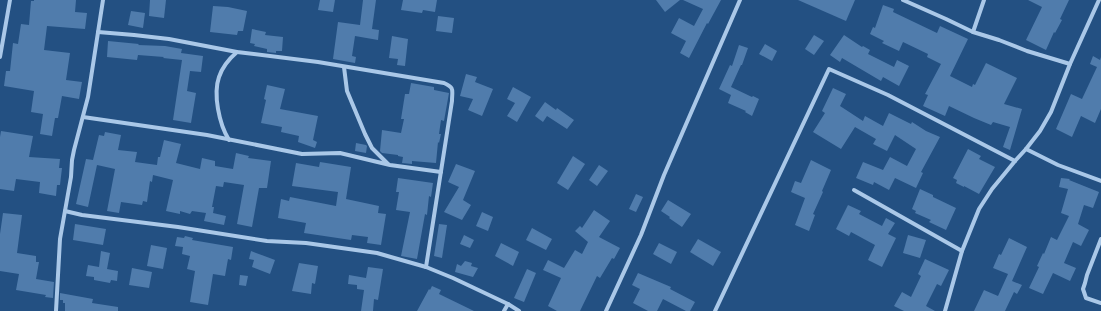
<svg xmlns="http://www.w3.org/2000/svg" width="1101" height="311" font-family="Overpass,sans-serif">
<style>
.building{fill:#507cac}
.lines{fill:none;stroke-linecap:round;stroke-linejoin:round}
.minor{stroke:#aac8e8;stroke-width:4}
</style>
<rect width="100%" height="100%" fill="#235082"/>
<g class="building">
<path d="M34,0H76L75,12L87,13L85,29L47,26L44,50L70,53L66,80L82,82L79,99L62,96L58,118H55L52,136L40,134L43,114L31,112L34,91L4,86L6,71H10L13,43L18,44L21,24L29,25L31,1H34Z"/>
<path d="M150,0H166L164,18L149,16Z"/>
<path d="M320,0H335L333,12L318,10Z"/>
<path d="M363,0H376L372,29L379,30L378,40L355,36L352,56L356,57L355,63L333,59L338,22L360,25Z"/>
<path d="M403,0H437L435,12L423,10L422,13L401,10Z"/>
<path d="M656,0H680L665,12Z"/>
<path d="M683,0H721L708,24L707,23L689,58L680,53L686,41L671,33L679,18L694,26L703,9Z"/>
<path d="M798,0H855L846,21Z"/>
<path d="M1028,0H1069L1060,19L1062,20L1055,33L1054,32L1046,50L1026,40L1042,7Z"/>
<path d="M883,5L894,9L893,12L937,33L940,26L968,39L950,76L972,87L973,84L975,85L986,63L1017,78L1004,104L1022,109L1010,150L1003,147L1010,127L993,122L991,125L974,118L949,106L945,116L923,106L928,95L925,94L941,64L927,57L928,54L903,42L899,51L882,43L884,41L870,34L873,27L875,28Z"/>
<path d="M213,6L228,7L247,11L243,31H238L237,35L210,32Z"/>
<path d="M131,11L145,13L143,28L128,25Z"/>
<path d="M438,16L454,18L452,33L436,31Z"/>
<path d="M252,29L266,32L265,35L283,37L282,51H276V53L267,52V49L254,46L255,44L250,43Z"/>
<path d="M814,35L824,41L814,55L805,49Z"/>
<path d="M844,35L862,47L863,46L870,50L868,54L894,67L897,60L909,66L899,86L883,77L881,81L842,58L840,62L830,55Z"/>
<path d="M392,36L408,39L405,66L397,65L398,59L389,58Z"/>
<path d="M108,41L139,44L138,45L165,46L182,49L181,53L203,56L201,72L190,71L187,91L196,93L191,123L173,120L182,60L163,58L164,57L138,55L137,60L107,57Z"/>
<path d="M765,44L777,51L772,61L759,54Z"/>
<path d="M739,45L748,48L742,65H741L731,87L752,97L753,96L759,99L752,116L745,112L746,111L728,103L731,95L719,89L730,65L732,66Z"/>
<path d="M1093,56L1100,60L1101,57V109L1095,123L1081,116L1072,137L1056,129L1071,94L1082,99L1097,67L1090,64Z"/>
<path d="M466,74L477,77L475,82L493,89L482,116L468,110L473,99L460,96Z"/>
<path d="M411,83L434,87V90L449,93L444,121L441,120L439,134H441L439,143L438,142L436,163L412,161V164L402,163L403,157L398,156V155L382,153L380,151L382,130L401,133L404,119H401L405,94H409Z"/>
<path d="M267,85L285,89L280,109L318,116L313,140L317,142L315,148L298,142L299,136L281,132L282,127L261,123L266,100L264,99Z"/>
<path d="M513,87L531,97L517,122L507,116L515,103L507,99Z"/>
<path d="M833,88L846,94L840,106L863,121L865,116L883,126L889,113L911,124L912,122L926,131L940,137L921,172L923,173L916,188L895,178L889,190L874,182L873,185L856,178L863,162L883,170L890,157L907,166L916,149L895,135L887,151L873,144L876,139L855,127L841,149L813,132L825,113L822,111Z"/>
<path d="M545,102L556,110L557,108L574,120L567,129L547,116L543,122L535,116Z"/>
<path d="M1,131L33,136L29,157L60,159L59,168H62L60,185H57L56,196L39,193L40,182L16,179L14,191L0,189V137Z"/>
<path d="M105,132L121,135L118,150L137,152L135,162L157,165L158,157H160L164,140L181,144L176,163L200,169L202,158L215,161V166L233,169L236,153L249,156L248,158L271,161L267,188H259L252,227L237,224L244,185L224,182L223,187L216,186L212,207H214L213,213L226,216L224,225L204,221L206,213L192,211L190,214L180,211V214L166,211L173,180L153,175L152,182L150,181L147,202L143,201L142,205L121,202L119,213L107,211L115,169L97,165L88,207L76,204L86,159L93,160L99,135L104,136Z"/>
<path d="M356,143L366,145L367,146L366,153L355,151Z"/>
<path d="M968,149L981,156L979,159L995,167L979,194L964,186V187L956,183L957,180L953,178Z"/>
<path d="M573,156L585,164L568,190L557,183Z"/>
<path d="M811,160L831,170L822,191L823,192L813,214L815,215L809,231L795,225L805,198L791,192L795,181L801,183Z"/>
<path d="M320,162L351,167L346,199L379,206L378,213L386,214L381,245L367,243L368,237L352,235L351,240L304,233L306,223L278,218L281,199L289,201L290,197L336,206L338,192L292,186L296,163L319,167Z"/>
<path d="M456,164L475,171L463,200L471,205L462,220L444,212L459,187L448,182Z"/>
<path d="M599,165L608,171L597,186L589,180Z"/>
<path d="M398,178L433,183L431,197L429,196L427,215L425,214L417,259L401,256L410,212L396,210L399,192H396Z"/>
<path d="M1061,178L1070,179L1069,180L1099,192L1093,208L1084,205L1078,224L1089,230L1081,246L1073,242L1064,263L1076,268L1070,281L1053,273L1043,294L1029,288L1039,267L1037,266L1043,253L1044,254L1051,237L1057,240L1069,216L1061,213L1068,189L1059,187Z"/>
<path d="M920,189L933,195V197L956,208L946,230L929,222L931,220L915,213L916,211L912,209Z"/>
<path d="M636,194L643,197L636,212L629,209Z"/>
<path d="M668,200L691,214L682,227L669,218L670,217L661,211Z"/>
<path d="M848,205L861,211L859,214L882,226L886,218L895,223L888,234L896,238L882,267L868,260L875,245L851,232L849,236L836,229Z"/>
<path d="M594,210L610,221L599,237L620,248L614,259L612,258L600,278L597,276L580,311H557L548,306L561,278L543,270L548,260L564,268L575,250L582,254L588,242L575,231L580,226L582,228Z"/>
<path d="M482,212L493,217L488,231L476,226Z"/>
<path d="M3,213L22,215L17,253L36,256V262H39L36,279L54,282L53,298L45,297L46,295L16,290L19,274L0,271V234Z"/>
<path d="M75,224L106,229L103,245L73,240Z"/>
<path d="M439,224L447,225L442,258L434,256Z"/>
<path d="M532,228L552,239L546,250L526,240Z"/>
<path d="M464,235L474,240L470,248L460,244Z"/>
<path d="M908,235L926,240L920,258L903,253Z"/>
<path d="M185,236L193,238L192,240L233,247L231,260L228,259L225,276L213,274L208,305L190,302L195,271L187,269L190,256L182,254L183,247L175,246L177,237L184,238Z"/>
<path d="M1009,238L1027,247L1012,281L1022,285L1017,294L1014,292L1005,311H974L984,290L998,296L1008,274L993,268L999,254L1001,255Z"/>
<path d="M698,239L721,252L713,266L690,252Z"/>
<path d="M501,243L519,252L513,266L495,256Z"/>
<path d="M659,243L677,252L671,264L653,254Z"/>
<path d="M151,245L167,248L163,269L147,266Z"/>
<path d="M101,251L110,253L107,269L118,271L117,281L111,280L110,283L94,280V277L86,276L88,265L99,267Z"/>
<path d="M251,251L275,260L270,274L252,267L254,260L249,259Z"/>
<path d="M925,259L949,270L941,286L937,284L926,306L935,311H904L894,306L902,292L911,297L921,276L918,274Z"/>
<path d="M465,261L472,263L471,266L478,268L473,277L455,272L457,264L461,266Z"/>
<path d="M299,263L318,266L315,284L312,283L311,294L292,291Z"/>
<path d="M368,267L383,269L378,300L374,299L373,311H361L364,290L357,289V285L348,284L349,275L366,278Z"/>
<path d="M132,268L152,272L149,288L129,285Z"/>
<path d="M527,269L536,273L524,302L514,298Z"/>
<path d="M638,273L671,287L670,289L695,302L690,311H686L663,299L657,311H648L633,303L640,289L632,285Z"/>
<path d="M240,275L248,276L246,286L239,285Z"/>
<path d="M432,286L441,290L439,294L474,311H417L429,289L430,290Z"/>
<path d="M60,293L93,299L92,303L118,307V311H65V303H63V300H60Z"/>
</g>
<g class="lines">
<g class="minor">
<path d="M903,0L946,19L973,32L999,40L1027,51L1070,64"/>
<path d="M98,32L134,35L169,39L237,52L318,62L444,83C455,88 452,90 452,101L426,267"/>
<path d="M973,32L984,0"/>
<path d="M0,57L10,0"/>
<path d="M344,67L347,91L365,134L372,148L388,164"/>
<path d="M83,117L207,135L302,154L340,153L390,165L441,172"/>
<path d="M229,140C219,124 213,94 219,77C222,68 230,58 237,52"/>
<path d="M1026,149L1058,165L1101,181"/>
<path d="M854,190L962,251"/>
<path d="M65,211L82,215L178,227L267,241L306,243L377,253L426,267L453,278L508,304L519,311"/>
<path d="M1101,239L1087,275L1085,283L1083,289L1086,298L1101,303"/>
<path d="M56,311L60,239L71,177L72,160L74,150L88,97L103,0"/>
<path d="M504,311L508,304"/>
<path d="M606,311L641,235L664,175L740,0"/>
<path d="M715,311L829,69L888,95L1015,161"/>
<path d="M945,311L962,251L979,209L992,189L1006,172L1015,161L1026,149L1040,131L1051,112L1070,64L1099,0"/>
</g>
</g>
</svg>
